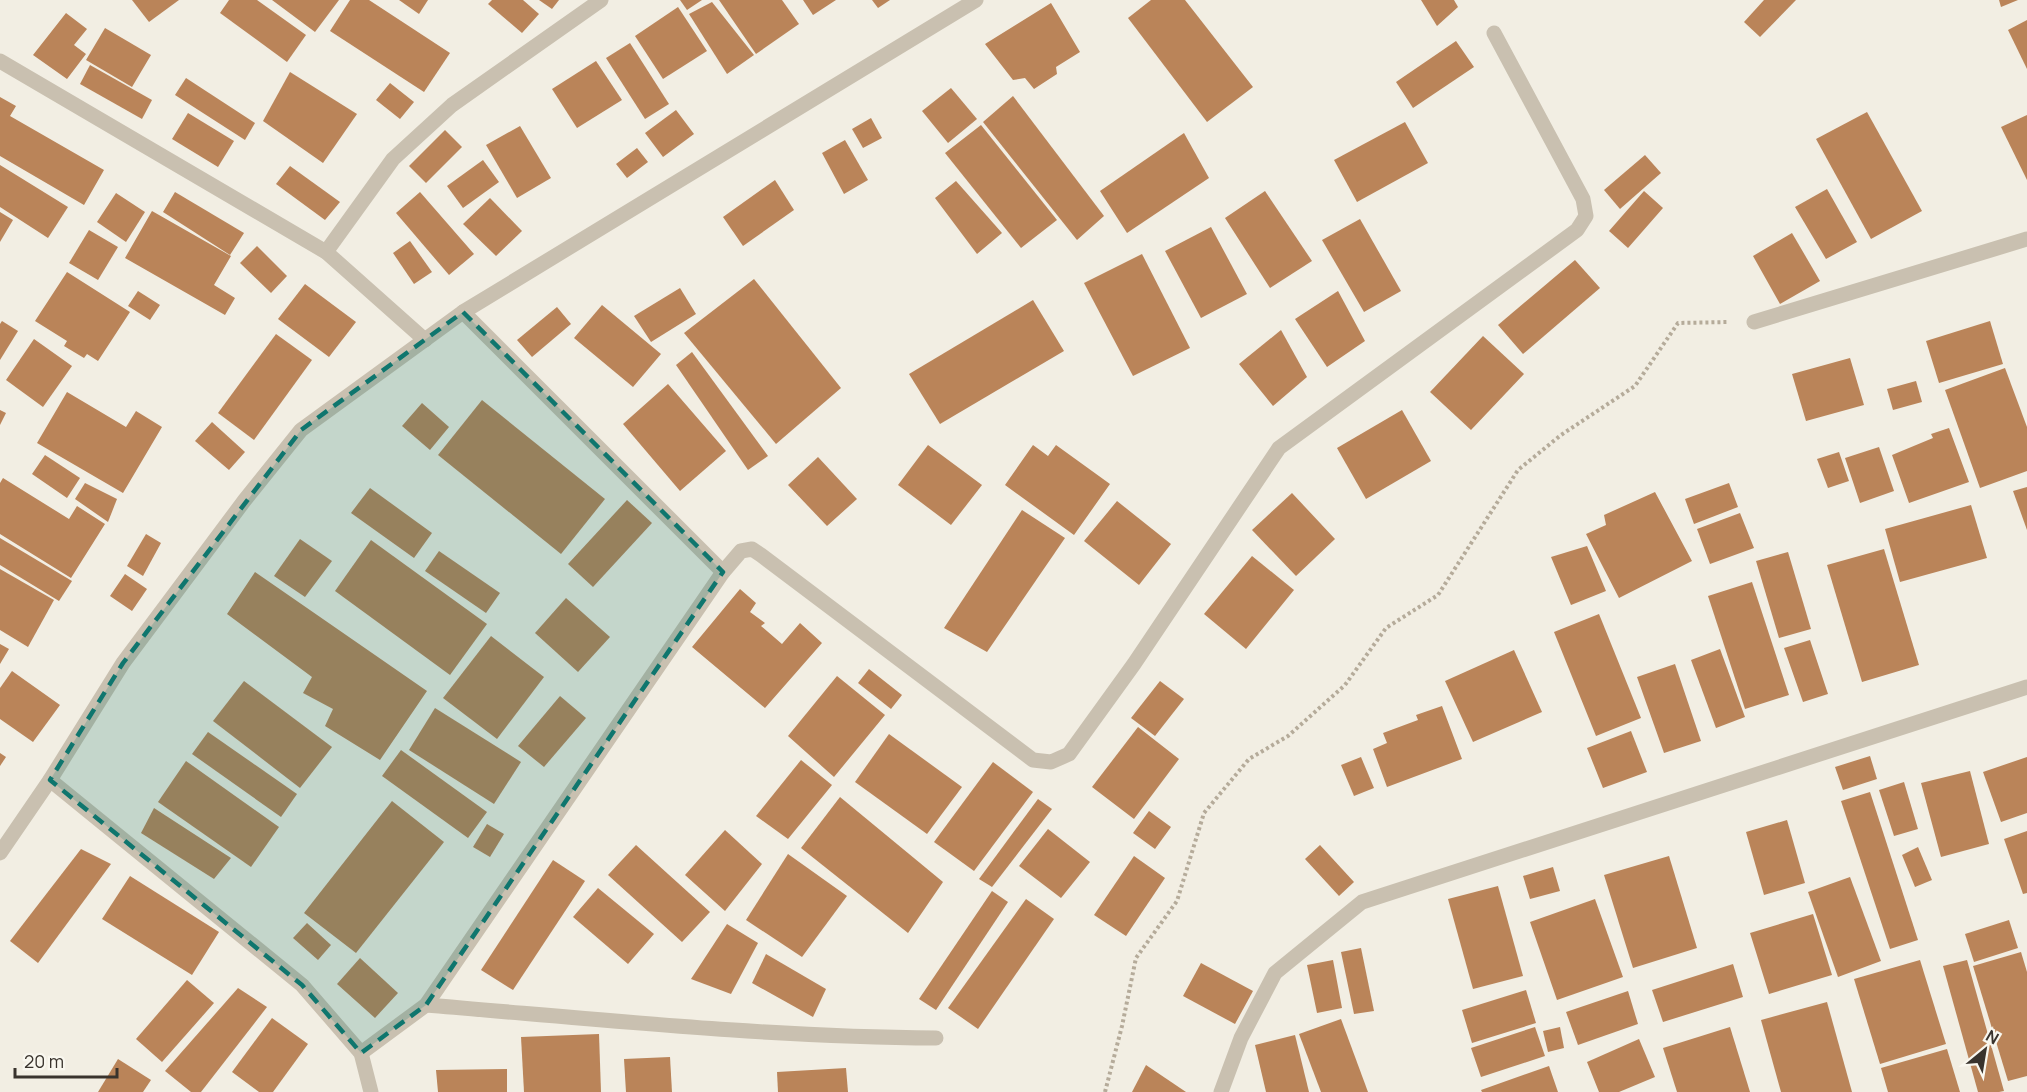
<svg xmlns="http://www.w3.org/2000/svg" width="2027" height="1092" font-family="Manrope,sans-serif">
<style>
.building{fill:#ba8459}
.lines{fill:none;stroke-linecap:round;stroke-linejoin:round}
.path{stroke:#b5ab9a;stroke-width:4;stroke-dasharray:3 3;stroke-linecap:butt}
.minor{stroke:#c9c0b0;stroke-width:15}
.marked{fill:#0f766e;fill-opacity:0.2;stroke:#0f766e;stroke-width:4.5;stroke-dasharray:12 8;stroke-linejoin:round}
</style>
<rect width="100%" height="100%" fill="#f2eee3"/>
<g class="building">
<path d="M132,0H179L149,22Z"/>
<path d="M229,0H257L306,35L287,62L220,13Z"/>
<path d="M272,0H339L315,32Z"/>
<path d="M350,0H369L450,53L424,92L330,31Z"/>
<path d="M399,0H428L419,14Z"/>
<path d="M492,0H523L539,14L522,33L488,4Z"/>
<path d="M539,0H559L552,9Z"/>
<path d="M680,0H702L687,10Z"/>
<path d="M719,0H782L799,24L756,54Z"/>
<path d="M803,0H836L813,15Z"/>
<path d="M872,0H890L878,8Z"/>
<path d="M1151,0H1185L1253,87L1207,122L1128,18Z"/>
<path d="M1421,0H1454L1458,7L1437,26Z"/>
<path d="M1764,0H1796L1760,37L1744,22Z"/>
<path d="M1999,0H2018L2001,7Z"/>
<path d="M712,2L754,55L727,74L689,14Z"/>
<path d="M1051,3L1080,52L1056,67L1057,74L1034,89L1025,78L1013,80L985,44Z"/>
<path d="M678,7L707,51L663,79L635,36Z"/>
<path d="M66,13L87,29L74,45L86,54L67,79L33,55Z"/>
<path d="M2027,20V69L2008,30Z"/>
<path d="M105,28L151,55L132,87L86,60Z"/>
<path d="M1456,41L1474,67L1413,108L1396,82Z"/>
<path d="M630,43L669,104L645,119L606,58Z"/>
<path d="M596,61L622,100L577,128L552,89Z"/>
<path d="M90,65L152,100L142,119L80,84Z"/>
<path d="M290,72L357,114L323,163L263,121Z"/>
<path d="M186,78L255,123L245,140L175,95Z"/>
<path d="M390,83L414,102L400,119L376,100Z"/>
<path d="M951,88L977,119L948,143L922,111Z"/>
<path d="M1013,96L1104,216L1077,240L983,122Z"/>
<path d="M0,97L16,106L10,116L104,170L84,205L0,156Z"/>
<path d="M676,110L694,134L663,157L645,133Z"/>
<path d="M1867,112L1922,211L1871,239L1816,139Z"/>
<path d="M188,113L234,141L218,167L172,139Z"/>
<path d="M2027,115V180L2001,127Z"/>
<path d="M871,118L882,138L863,148L852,129Z"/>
<path d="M1405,122L1428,163L1357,202L1334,160Z"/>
<path d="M981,125L1057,220L1021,248L945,153Z"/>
<path d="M520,126L551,178L517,198L486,145Z"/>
<path d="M445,130L462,147L426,183L409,166Z"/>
<path d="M1184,133L1209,178L1127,233L1100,191Z"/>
<path d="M845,140L868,180L844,194L822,153Z"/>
<path d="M637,148L648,162L627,178L616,164Z"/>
<path d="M1645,155L1661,173L1620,209L1604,190Z"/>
<path d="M483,160L499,182L463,208L447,186Z"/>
<path d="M0,165L68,207L48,238L0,207Z"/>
<path d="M290,166L340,202L325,220L276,184Z"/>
<path d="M775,180L794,210L743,246L723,217Z"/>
<path d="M956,181L1002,233L977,254L935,198Z"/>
<path d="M1827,189L1857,242L1826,259L1795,207Z"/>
<path d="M1265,191L1312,261L1270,288L1225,218Z"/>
<path d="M1644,191L1663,208L1628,248L1609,231Z"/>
<path d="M175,192L244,233L230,255L163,212Z"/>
<path d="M420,192L474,254L449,275L396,213Z"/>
<path d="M116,193L145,212L126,242L97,222Z"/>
<path d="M490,198L522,231L496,256L463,224Z"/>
<path d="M152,211L231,256L214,285L235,298L225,315L125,258Z"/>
<path d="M0,212L13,220L0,242Z"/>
<path d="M1360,219L1401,291L1364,312L1322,240Z"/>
<path d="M1211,227L1247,294L1201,318L1165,251Z"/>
<path d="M89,230L118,247L98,280L69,263Z"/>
<path d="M1792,233L1820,281L1780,304L1753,256Z"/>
<path d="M410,241L432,272L414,284L393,253Z"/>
<path d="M257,246L287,276L271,293L240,263Z"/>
<path d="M1142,254L1190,348L1133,376L1084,283Z"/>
<path d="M1575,260L1600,288L1523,354L1498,325Z"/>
<path d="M67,272L130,312L98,361L87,354L84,358L64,346L67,341L35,321Z"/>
<path d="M754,279L841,388L776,444L684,333Z"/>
<path d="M305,284L356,322L329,357L278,319Z"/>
<path d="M680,288L696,314L651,342L634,316Z"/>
<path d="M138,291L160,305L150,320L128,306Z"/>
<path d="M1338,291L1365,341L1327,367L1295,319Z"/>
<path d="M1033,300L1064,351L940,424L909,374Z"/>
<path d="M602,305L661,354L633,387L574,338Z"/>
<path d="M557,307L571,324L532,357L517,340Z"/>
<path d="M2,321L18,331L0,360V324Z"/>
<path d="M1990,321L2003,364L1939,383L1926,341Z"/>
<path d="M1281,330L1307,377L1273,406L1239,364Z"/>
<path d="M276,334L312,360L254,440L218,413Z"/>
<path d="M1483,336L1524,374L1471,430L1430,392Z"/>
<path d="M34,339L72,366L43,407L6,380Z"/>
<path d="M692,352L768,456L748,470L676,365Z"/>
<path d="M1850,358L1864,405L1806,421L1792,374Z"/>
<path d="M2005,368L2027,427V471L1980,488L1945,390Z"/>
<path d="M1916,381L1922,402L1893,410L1887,389Z"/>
<path d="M668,384L726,451L680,491L623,424Z"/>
<path d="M67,392L126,427L136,411L162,427L123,493L37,443Z"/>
<path d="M482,400L605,499L561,554L438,455Z"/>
<path d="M422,403L449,427L430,450L402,426Z"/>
<path d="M0,410L6,413L0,425Z"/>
<path d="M1402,410L1431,461L1366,499L1337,448Z"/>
<path d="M212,422L245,452L229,470L195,441Z"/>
<path d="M1949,428L1969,482L1909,503L1892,455L1933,438L1931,434Z"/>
<path d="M928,445L982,485L951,525L898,485Z"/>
<path d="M1033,445L1048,456L1056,445L1110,484L1074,535L1005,485Z"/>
<path d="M1879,447L1894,491L1860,503L1845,458Z"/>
<path d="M1839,452L1849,481L1828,488L1817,459Z"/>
<path d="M45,455L80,478L67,498L32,474Z"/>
<path d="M818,457L857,499L827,526L788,485Z"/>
<path d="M3,478L69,519L77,506L105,524L71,578L0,534V483Z"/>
<path d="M85,483L117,499L108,522L75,499Z"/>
<path d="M1729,483L1738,507L1694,524L1685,499Z"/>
<path d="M2027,487V530L2013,491Z"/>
<path d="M370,488L432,533L414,558L351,513Z"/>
<path d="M1655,492L1692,561L1619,598L1586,534L1606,525L1604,515Z"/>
<path d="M1292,493L1335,539L1296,576L1252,530Z"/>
<path d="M627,500L652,523L593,587L568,564Z"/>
<path d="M1117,501L1171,544L1139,585L1084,541Z"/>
<path d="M1971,505L1987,558L1900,582L1885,529Z"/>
<path d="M1022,510L1065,538L987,652L944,628Z"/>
<path d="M1740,513L1754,548L1710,564L1697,529Z"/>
<path d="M146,534L161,543L143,576L127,566Z"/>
<path d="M0,538L72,581L59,601L0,565Z"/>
<path d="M300,539L332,561L305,597L274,576Z"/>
<path d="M371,540L487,624L450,675L335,591Z"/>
<path d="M1587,546L1606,591L1571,605L1551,557Z"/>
<path d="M1884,549L1919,665L1862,682L1827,565Z"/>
<path d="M439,551L500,593L486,613L425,571Z"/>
<path d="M1788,552L1811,629L1779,638L1756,561Z"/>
<path d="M1252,556L1294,590L1246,649L1204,614Z"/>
<path d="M0,569L54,600L28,647L0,630Z"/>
<path d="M255,572L427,691L380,760L325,726L333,709L303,693L312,677L227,614Z"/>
<path d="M125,574L147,589L132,611L110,596Z"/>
<path d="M1752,582L1789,695L1745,709L1708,596Z"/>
<path d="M740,589L756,603L750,612L765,623L761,626L782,644L800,623L822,643L765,708L692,647Z"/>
<path d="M566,598L610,637L578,672L535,633Z"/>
<path d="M1599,614L1641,718L1596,736L1554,632Z"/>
<path d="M491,636L544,677L497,739L443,698Z"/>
<path d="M1810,640L1828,694L1803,702L1784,648Z"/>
<path d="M0,644L9,649L0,664Z"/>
<path d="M1720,649L1745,717L1716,728L1691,660Z"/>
<path d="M1514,650L1542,712L1473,742L1445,681Z"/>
<path d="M1675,664L1701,741L1664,753L1637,677Z"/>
<path d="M869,669L902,695L891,709L858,683Z"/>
<path d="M12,671L60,705L33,742L0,719V688Z"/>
<path d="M837,676L885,715L834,777L788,736Z"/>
<path d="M244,681L332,747L300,788L213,721Z"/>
<path d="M1160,681L1184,699L1155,736L1131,718Z"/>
<path d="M560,696L586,718L544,767L518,746Z"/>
<path d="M1442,706L1462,759L1387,787L1373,749L1387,743L1383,733L1418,720L1416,715Z"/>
<path d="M435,708L521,762L494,804L409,750Z"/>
<path d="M1138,727L1179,759L1134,819L1092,787Z"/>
<path d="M1631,731L1647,772L1603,788L1587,748Z"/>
<path d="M208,732L297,794L281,817L192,754Z"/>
<path d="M889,734L962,787L927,834L855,782Z"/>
<path d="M401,750L487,812L468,838L382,776Z"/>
<path d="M0,753L6,757L0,766Z"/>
<path d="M1870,756L1877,779L1843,790L1835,767Z"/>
<path d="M1361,757L1374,788L1354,796L1341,765Z"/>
<path d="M2027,757V813L2001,822L1983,772Z"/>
<path d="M801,760L832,785L788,839L756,816Z"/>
<path d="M186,761L279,827L251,867L158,802Z"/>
<path d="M993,762L1033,792L974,871L934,842Z"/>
<path d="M1970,771L1989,844L1941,857L1921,783Z"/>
<path d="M1904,782L1918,829L1894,836L1879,790Z"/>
<path d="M1870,792L1918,940L1890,949L1841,801Z"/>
<path d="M840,797L943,882L908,933L801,848Z"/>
<path d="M1038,799L1052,809L992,887L979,879Z"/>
<path d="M392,801L444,842L356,953L304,913Z"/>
<path d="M154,808L231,858L214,879L141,833Z"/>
<path d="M1149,811L1171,827L1155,849L1133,833Z"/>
<path d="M1787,820L1805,883L1764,895L1746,832Z"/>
<path d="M487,824L504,834L490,857L473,847Z"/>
<path d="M1048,829L1090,862L1061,898L1019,866Z"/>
<path d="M725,830L762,864L725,911L685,875Z"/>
<path d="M2027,831V893L2023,894L2004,839Z"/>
<path d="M636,845L710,912L682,942L608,875Z"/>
<path d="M1320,845L1354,882L1339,896L1305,859Z"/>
<path d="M1918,847L1932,880L1915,887L1902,855Z"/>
<path d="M81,849L111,864L38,963L10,941Z"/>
<path d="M788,854L847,896L802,957L746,920Z"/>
<path d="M1134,856L1165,878L1126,936L1094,915Z"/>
<path d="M1669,856L1697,948L1633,968L1604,875Z"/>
<path d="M553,860L585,881L513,990L481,970Z"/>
<path d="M1553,867L1560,891L1530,899L1523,876Z"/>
<path d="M130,876L219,932L192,975L102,919Z"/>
<path d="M1850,877L1881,961L1838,977L1808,892Z"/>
<path d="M1498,886L1523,976L1473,989L1448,899Z"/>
<path d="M598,888L654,934L628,964L573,917Z"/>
<path d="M992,891L1008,902L936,1010L919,999Z"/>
<path d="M1026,899L1054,919L978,1029L948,1008Z"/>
<path d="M1595,899L1623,977L1557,1000L1530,922Z"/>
<path d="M1813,914L1832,975L1769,994L1750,933Z"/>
<path d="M2009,920L2018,948L1974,962L1965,934Z"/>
<path d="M307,923L331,945L318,960L293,938Z"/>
<path d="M727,924L758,943L731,994L691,979Z"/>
<path d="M1361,948L1374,1011L1354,1014L1341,952Z"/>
<path d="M2021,952L2027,972V1076L2008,1081L1973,966Z"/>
<path d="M766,954L826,989L813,1017L752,983Z"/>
<path d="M360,958L398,993L375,1018L337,984Z"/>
<path d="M1333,960L1342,1008L1317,1013L1307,965Z"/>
<path d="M1920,960L1946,1044L1880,1064L1854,979Z"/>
<path d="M1967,960L2004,1091L1999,1092H1978L1943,966Z"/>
<path d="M1201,963L1253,991L1235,1024L1183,996Z"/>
<path d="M1733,964L1743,997L1663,1022L1652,990Z"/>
<path d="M187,980L214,1003L162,1062L136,1039Z"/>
<path d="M238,988L267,1007L201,1092H191L165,1071Z"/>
<path d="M1526,990L1536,1023L1472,1043L1462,1010Z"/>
<path d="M1628,991L1638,1024L1578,1045L1566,1012Z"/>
<path d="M1827,1002L1852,1092H1781L1761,1020Z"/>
<path d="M272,1018L308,1044L273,1092H259L232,1072Z"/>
<path d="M1341,1019L1368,1092H1321L1299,1034Z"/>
<path d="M1535,1027L1545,1056L1481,1077L1471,1048Z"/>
<path d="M1560,1027L1564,1048L1548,1052L1543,1031Z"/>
<path d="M1730,1027L1750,1092H1677L1663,1048Z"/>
<path d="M599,1034L601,1092H524L521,1037Z"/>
<path d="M1295,1035L1309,1092H1266L1255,1045Z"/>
<path d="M1639,1039L1655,1077L1619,1092H1599L1587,1062Z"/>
<path d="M1947,1049L1960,1092H1888L1881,1068Z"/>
<path d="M670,1057L672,1092H626L624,1059Z"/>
<path d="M118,1059L151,1080L143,1092H98Z"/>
<path d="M1146,1065L1186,1092H1132Z"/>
<path d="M1549,1066L1558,1092H1482L1481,1090Z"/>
<path d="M846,1068L848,1092H778L777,1072Z"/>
<path d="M507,1069V1092H438L436,1070Z"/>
</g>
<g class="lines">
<path class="path" d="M1105,1092L1122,1026L1136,958L1177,901L1204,813L1249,759L1288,736L1345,685L1386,628L1438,595L1518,470L1561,435L1635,386L1678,323L1729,322"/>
<g class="minor">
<path d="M0,61L326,252L425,340"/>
<path d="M326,252L393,159L452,105L601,0"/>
<path d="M463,312L723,572"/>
<path d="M1754,322L2027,239"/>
<path d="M50,780L302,985L361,1053L371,1092"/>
<path d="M0,853L50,780L123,663L244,501L301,430L463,312L976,0"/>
<path d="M426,1005C596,1019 766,1037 936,1038"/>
<path d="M361,1053L426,1005L723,572L741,551L752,549L761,555L1033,760L1051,762L1069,754L1134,664L1279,448L1577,230L1586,216L1583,199L1494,33"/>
<path d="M1221,1092L1241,1038L1275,973L1362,902L2027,687"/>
</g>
</g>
<path class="marked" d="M463,312L723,572L426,1005L361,1053L302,985L50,780L123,663L301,430Z"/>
<g transform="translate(1985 1050) rotate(30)" stroke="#f9f7ef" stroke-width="4.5" paint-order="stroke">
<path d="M0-4.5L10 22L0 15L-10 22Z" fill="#39332d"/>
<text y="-9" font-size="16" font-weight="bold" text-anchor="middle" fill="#39332d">N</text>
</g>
<path d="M15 1068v9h102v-9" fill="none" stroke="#39332d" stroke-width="3"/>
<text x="24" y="1068" font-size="18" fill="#39332d" stroke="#f9f7ef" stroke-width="4.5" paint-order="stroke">20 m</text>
</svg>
